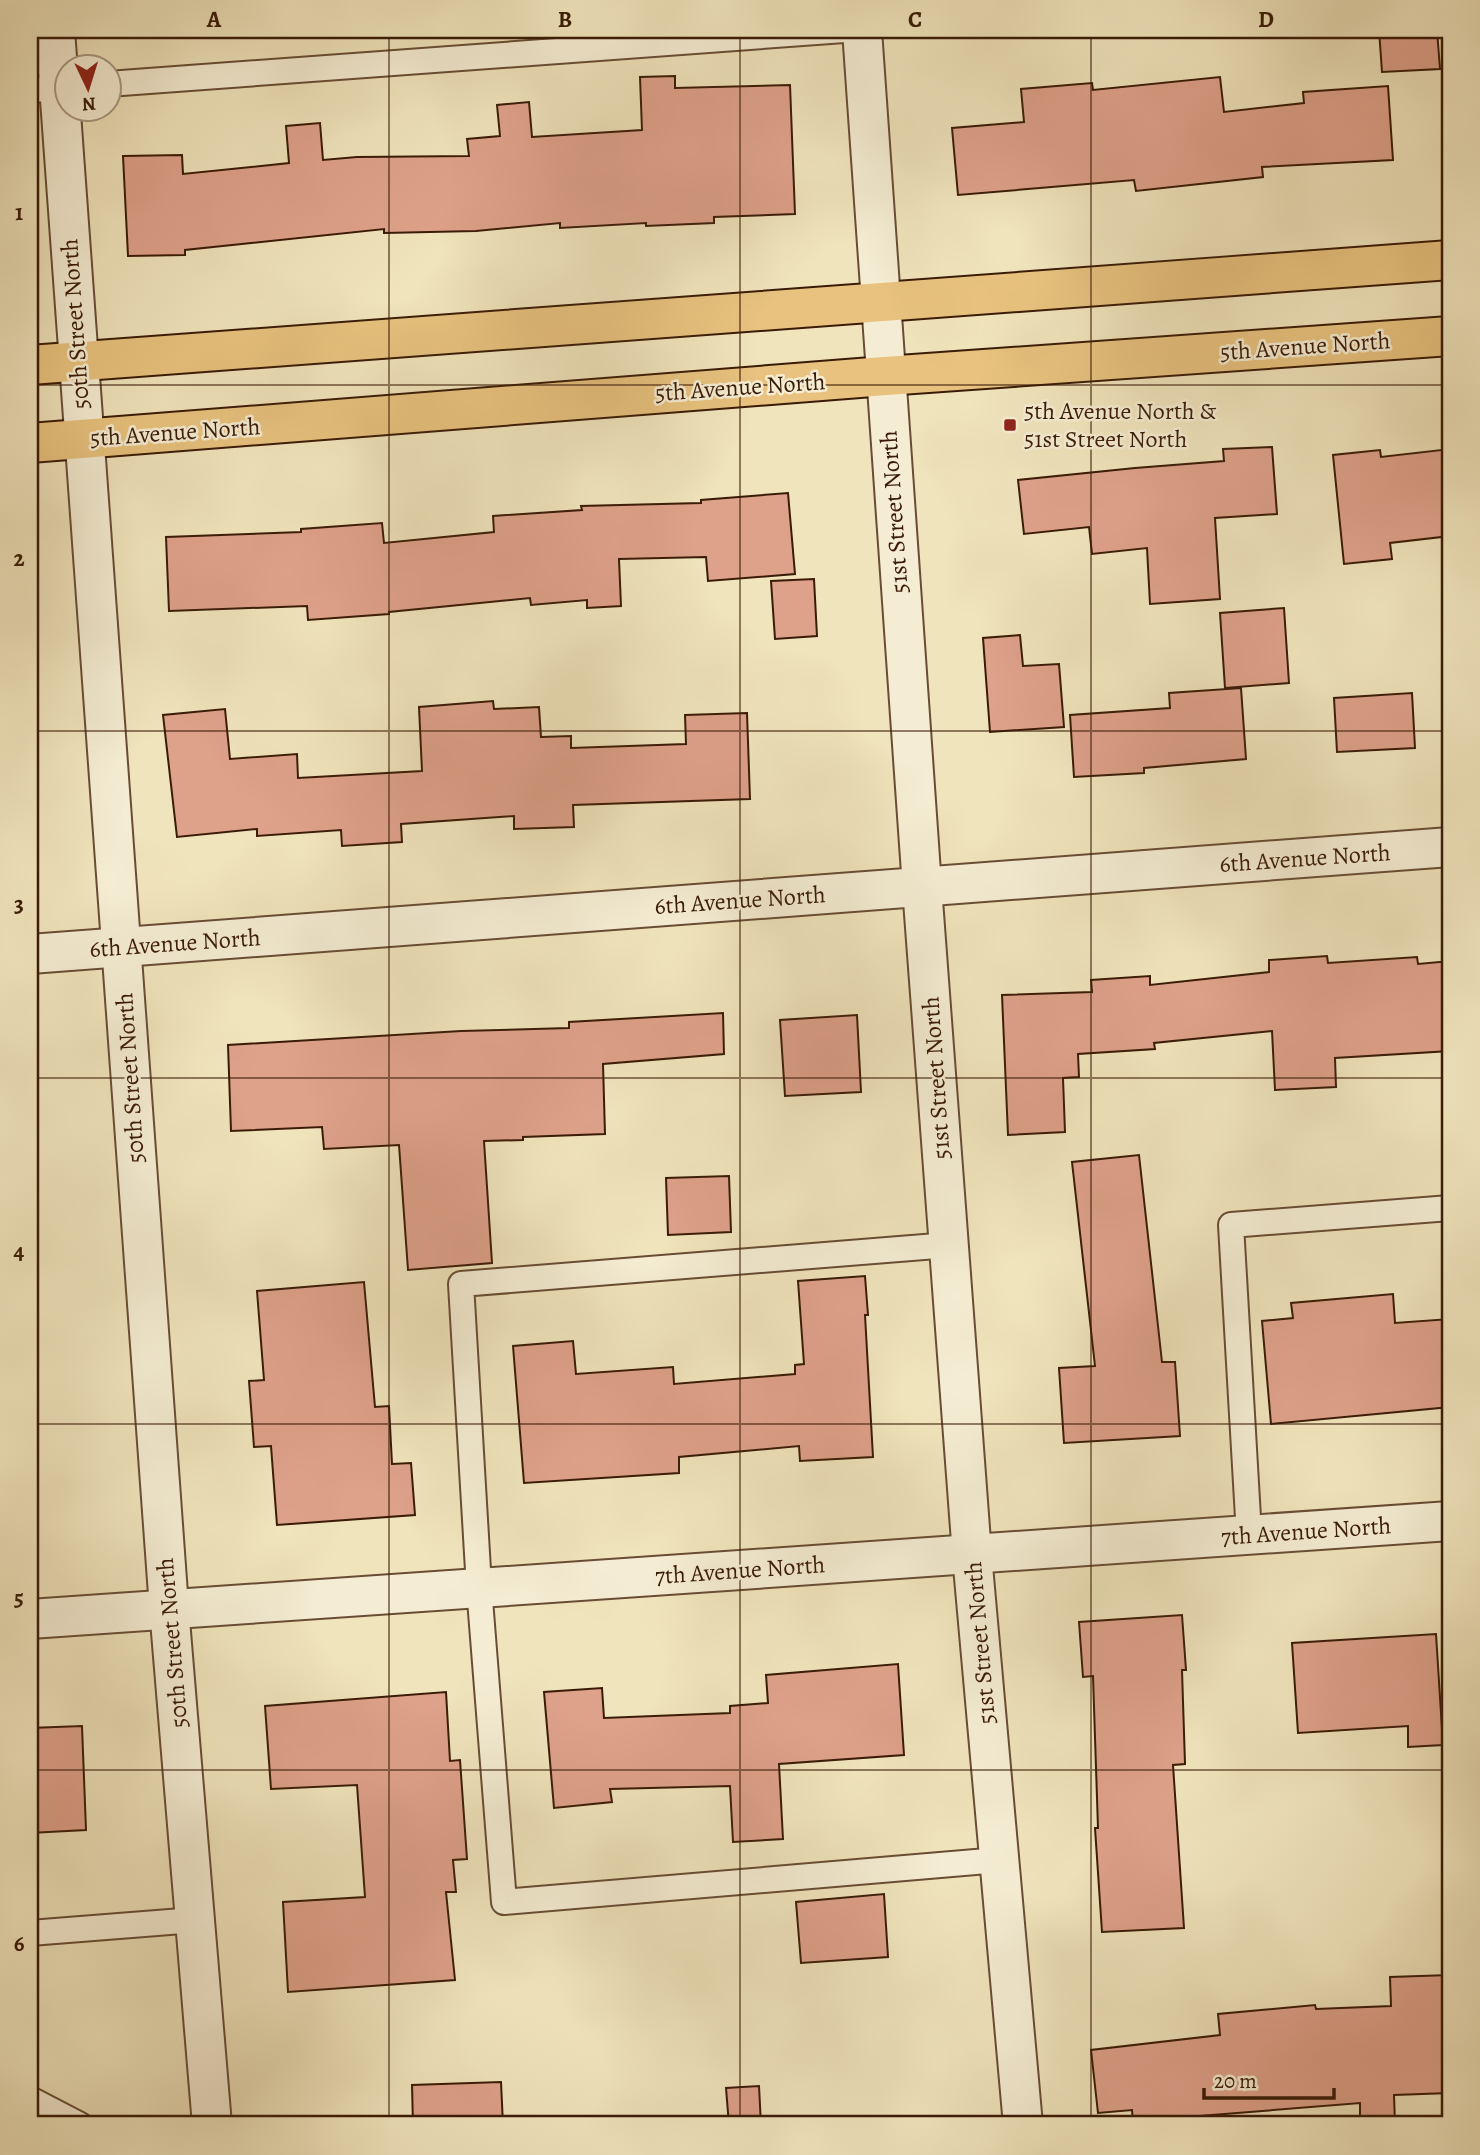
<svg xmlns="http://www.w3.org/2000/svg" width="1480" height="2155" font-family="Alegreya,serif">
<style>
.building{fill:#dea18a;stroke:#3a1b07;stroke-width:2}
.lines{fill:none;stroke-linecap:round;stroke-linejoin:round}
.service-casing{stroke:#684d34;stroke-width:28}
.minor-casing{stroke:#684d34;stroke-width:42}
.primary-casing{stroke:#3a1b07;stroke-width:42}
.service{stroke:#f5edd3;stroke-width:24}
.minor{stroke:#f5edd3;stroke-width:38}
.primary{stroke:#e8c27e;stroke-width:38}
.grid{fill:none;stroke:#3a1b07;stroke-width:2;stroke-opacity:0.55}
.poi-dot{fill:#8f2418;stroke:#f5edd3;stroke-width:2.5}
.labels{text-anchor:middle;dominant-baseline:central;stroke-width:5;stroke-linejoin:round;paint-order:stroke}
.street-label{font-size:24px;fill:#3a1b07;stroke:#f5edd3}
.poi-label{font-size:24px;fill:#3a1b07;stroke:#f5edd3;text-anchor:start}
.neatline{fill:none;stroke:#3a1b07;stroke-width:2.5}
.grid-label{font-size:23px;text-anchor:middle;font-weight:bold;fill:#3a1b07}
</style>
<rect width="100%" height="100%" fill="#f0e4bc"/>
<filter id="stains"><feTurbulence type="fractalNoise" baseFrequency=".00286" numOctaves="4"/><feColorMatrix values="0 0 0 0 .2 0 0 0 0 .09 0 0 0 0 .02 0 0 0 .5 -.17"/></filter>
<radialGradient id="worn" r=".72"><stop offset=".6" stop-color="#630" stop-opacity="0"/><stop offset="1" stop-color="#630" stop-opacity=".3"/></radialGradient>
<g class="building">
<path d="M1379,30H1437L1440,69L1382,72Z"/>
<path d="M675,76V88L790,85L795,214L714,217V223L646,226V223L560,228V223L476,231L384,233V229L185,250V255L128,256L123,156L182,155L183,174L289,163L286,126L320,123L323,160L357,157L469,156L467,139L500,136L497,105L529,102L532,137L642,130L640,77Z"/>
<path d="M1220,77L1224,112L1304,103L1303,92L1388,86L1393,160L1262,167L1263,177L1136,191L1134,180L958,195L952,128L1024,122L1021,89L1092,83L1093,90Z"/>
<path d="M1272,447L1277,514L1215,518L1220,599L1150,604L1147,548L1092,554L1089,527L1024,534L1018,480L1135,468L1224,461L1223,449Z"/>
<path d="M1450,449V536L1390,543L1392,559L1344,564L1333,455L1380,450L1381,457Z"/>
<path d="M788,493L795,574L708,581L706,557L619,559L621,606L587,608V600L531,605L530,598L389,612V614L308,620L307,606L169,611L166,537L301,532V529L382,523L384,543L494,532L493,516L582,510L581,506L701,503V500Z"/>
<path d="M814,579L817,636L775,639L771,581Z"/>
<path d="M1284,608L1289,683L1225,688L1220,613Z"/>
<path d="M1020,635L1023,666L1059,664L1064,727L990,732L983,638Z"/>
<path d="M1241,688L1246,759L1144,768V773L1074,777L1070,715L1170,708L1169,693Z"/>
<path d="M1412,693L1415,748L1337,752L1334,698Z"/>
<path d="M493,701L494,709L539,707L541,737L571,736V748L686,744L685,715L747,713L750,799L573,805L574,827L514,829V816L401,824L402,842L342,846L341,830L257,836V829L177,837L163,715L225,709L230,759L297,754L298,778L422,771L419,707Z"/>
<path d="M1327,956L1328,963L1417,957L1418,964L1450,961V1051L1335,1058L1336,1087L1275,1090L1272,1031L1154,1043L1155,1049L1078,1054L1079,1077L1063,1078L1065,1132L1008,1135L1002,995L1092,992L1091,980L1150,976V985L1269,972V960Z"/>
<path d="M723,1013L724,1054L603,1064L605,1134L523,1137V1140L484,1141L492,1263L408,1270L399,1145L324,1149L322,1127L231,1131L228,1045L461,1031L569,1028V1022Z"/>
<path d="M857,1015L861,1092L785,1096L780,1020Z"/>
<path d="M1139,1155L1162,1362H1175L1180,1436L1064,1443L1059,1368L1095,1366L1072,1162Z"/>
<path d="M729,1176L731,1232L668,1235L666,1178Z"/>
<path d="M865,1276L868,1315H865L873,1457L800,1461L799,1446L679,1457V1473L524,1483L513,1346L573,1341L576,1374L673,1367L674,1384L795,1374V1365L804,1364L798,1281Z"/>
<path d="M364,1282L375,1407L389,1406L392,1464L411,1463L415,1515L277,1525L271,1446L254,1447L249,1381L264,1380L257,1291Z"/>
<path d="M1393,1294L1395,1323L1450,1319V1407L1271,1424L1262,1321L1293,1318L1291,1303Z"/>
<path d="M1182,1615L1186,1670H1182L1185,1764L1173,1765L1184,1928L1102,1932L1095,1828H1098L1093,1676L1083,1677L1079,1622Z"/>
<path d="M1436,1634L1443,1745L1408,1747V1726L1298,1733L1292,1643Z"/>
<path d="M898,1664L904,1755L779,1764L783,1839L733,1842L730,1786L610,1789L612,1802L554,1808L544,1692L602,1688L604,1718L730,1713V1706L768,1703L766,1675Z"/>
<path d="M446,1692L450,1761L460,1760L467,1859L453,1860L456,1892H446L455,1980L288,1992L283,1902L365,1897L357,1785L271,1789L265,1706Z"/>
<path d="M82,1726L86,1830L30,1833V1728Z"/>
<path d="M884,1894L888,1957L801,1963L796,1902Z"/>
<path d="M1450,1975V2093L1394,2095L1395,2124L1360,2125V2103L1200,2116L1201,2125H1133L1132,2110L1098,2113L1091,2050L1220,2035L1218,2014L1315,2005L1316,2009L1391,2006L1390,1977Z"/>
<path d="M501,2082L503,2125H413L412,2085Z"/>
<path d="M759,2086L761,2125H729L726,2088Z"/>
</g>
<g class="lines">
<g class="service-casing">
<g id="service">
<path d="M108,84L844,30"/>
<path d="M30,90L66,88"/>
<path d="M949,1245L461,1284L479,1587L504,1902L999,1860"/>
<path d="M1249,1535L1231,1225L1450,1208"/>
<path d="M30,1933L195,1920"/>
<path d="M30,2099L80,2125"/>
</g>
</g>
<g class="minor-casing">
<g id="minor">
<path d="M55,30L169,1608L212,2125"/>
<path d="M862,30L922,887L972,1555L1023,2125"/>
<path d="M30,954L1450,847"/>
<path d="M30,1619L1450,1521"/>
</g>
</g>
<g class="primary-casing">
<g id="primary">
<path d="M30,365L1450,260"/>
<path d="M30,443L885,376L1450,336"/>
</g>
</g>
<use href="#service" class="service"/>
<use href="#minor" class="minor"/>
<use href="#primary" class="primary"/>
</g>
<path class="grid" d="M389,30V2125M740,30V2125M1091,30V2125M30,385H1450M30,731H1450M30,1078H1450M30,1424H1450M30,1770H1450"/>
<rect class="poi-dot" x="1003" y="418" width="14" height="14" rx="3.5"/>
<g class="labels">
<g class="street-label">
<text transform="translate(75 324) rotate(-94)">50th Street North</text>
<text transform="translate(1305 346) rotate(-4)">5th Avenue North</text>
<text transform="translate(740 387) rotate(-4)">5th Avenue North</text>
<text transform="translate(175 432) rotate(-4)">5th Avenue North</text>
<text transform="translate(894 512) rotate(-94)">51st Street North</text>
<text transform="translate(1305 858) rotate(-4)">6th Avenue North</text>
<text transform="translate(740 900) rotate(-4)">6th Avenue North</text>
<text transform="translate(175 943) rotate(-4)">6th Avenue North</text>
<text transform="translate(130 1078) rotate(-94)">50th Street North</text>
<text transform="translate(936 1078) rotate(-94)">51st Street North</text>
<text transform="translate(1306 1531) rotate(-4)">7th Avenue North</text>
<text transform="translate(740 1570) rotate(-4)">7th Avenue North</text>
<text transform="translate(172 1643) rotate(-95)">50th Street North</text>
<text transform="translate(980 1643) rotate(-95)">51st Street North</text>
</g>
<g class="poi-label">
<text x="1024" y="411">5th Avenue North &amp;<tspan x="1024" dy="28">51st Street North</tspan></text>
</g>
</g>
<rect width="1480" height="2155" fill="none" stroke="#f0e4bc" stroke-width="77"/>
<g transform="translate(88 88) rotate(176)"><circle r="33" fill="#f5edd3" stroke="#aa9981" stroke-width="2"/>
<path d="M0-5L12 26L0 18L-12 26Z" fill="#8f2418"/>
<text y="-10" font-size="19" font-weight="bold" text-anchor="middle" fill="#3a1b07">N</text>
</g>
<path d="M1204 2088v10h130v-10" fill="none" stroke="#3a1b07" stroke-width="3.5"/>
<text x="1214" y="2088" font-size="21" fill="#3a1b07" stroke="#f5edd3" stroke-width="5" paint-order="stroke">20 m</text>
<rect x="38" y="38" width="1404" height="2078" class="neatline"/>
<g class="grid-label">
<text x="214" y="27">A</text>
<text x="565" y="27">B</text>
<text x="915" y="27">C</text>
<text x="1266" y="27">D</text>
<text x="19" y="220">1</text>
<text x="19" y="566">2</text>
<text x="19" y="912">3</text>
<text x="19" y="1259">4</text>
<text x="19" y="1605">5</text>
<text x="19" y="1951">6</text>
</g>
<rect width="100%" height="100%" filter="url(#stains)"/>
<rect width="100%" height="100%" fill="url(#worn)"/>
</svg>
